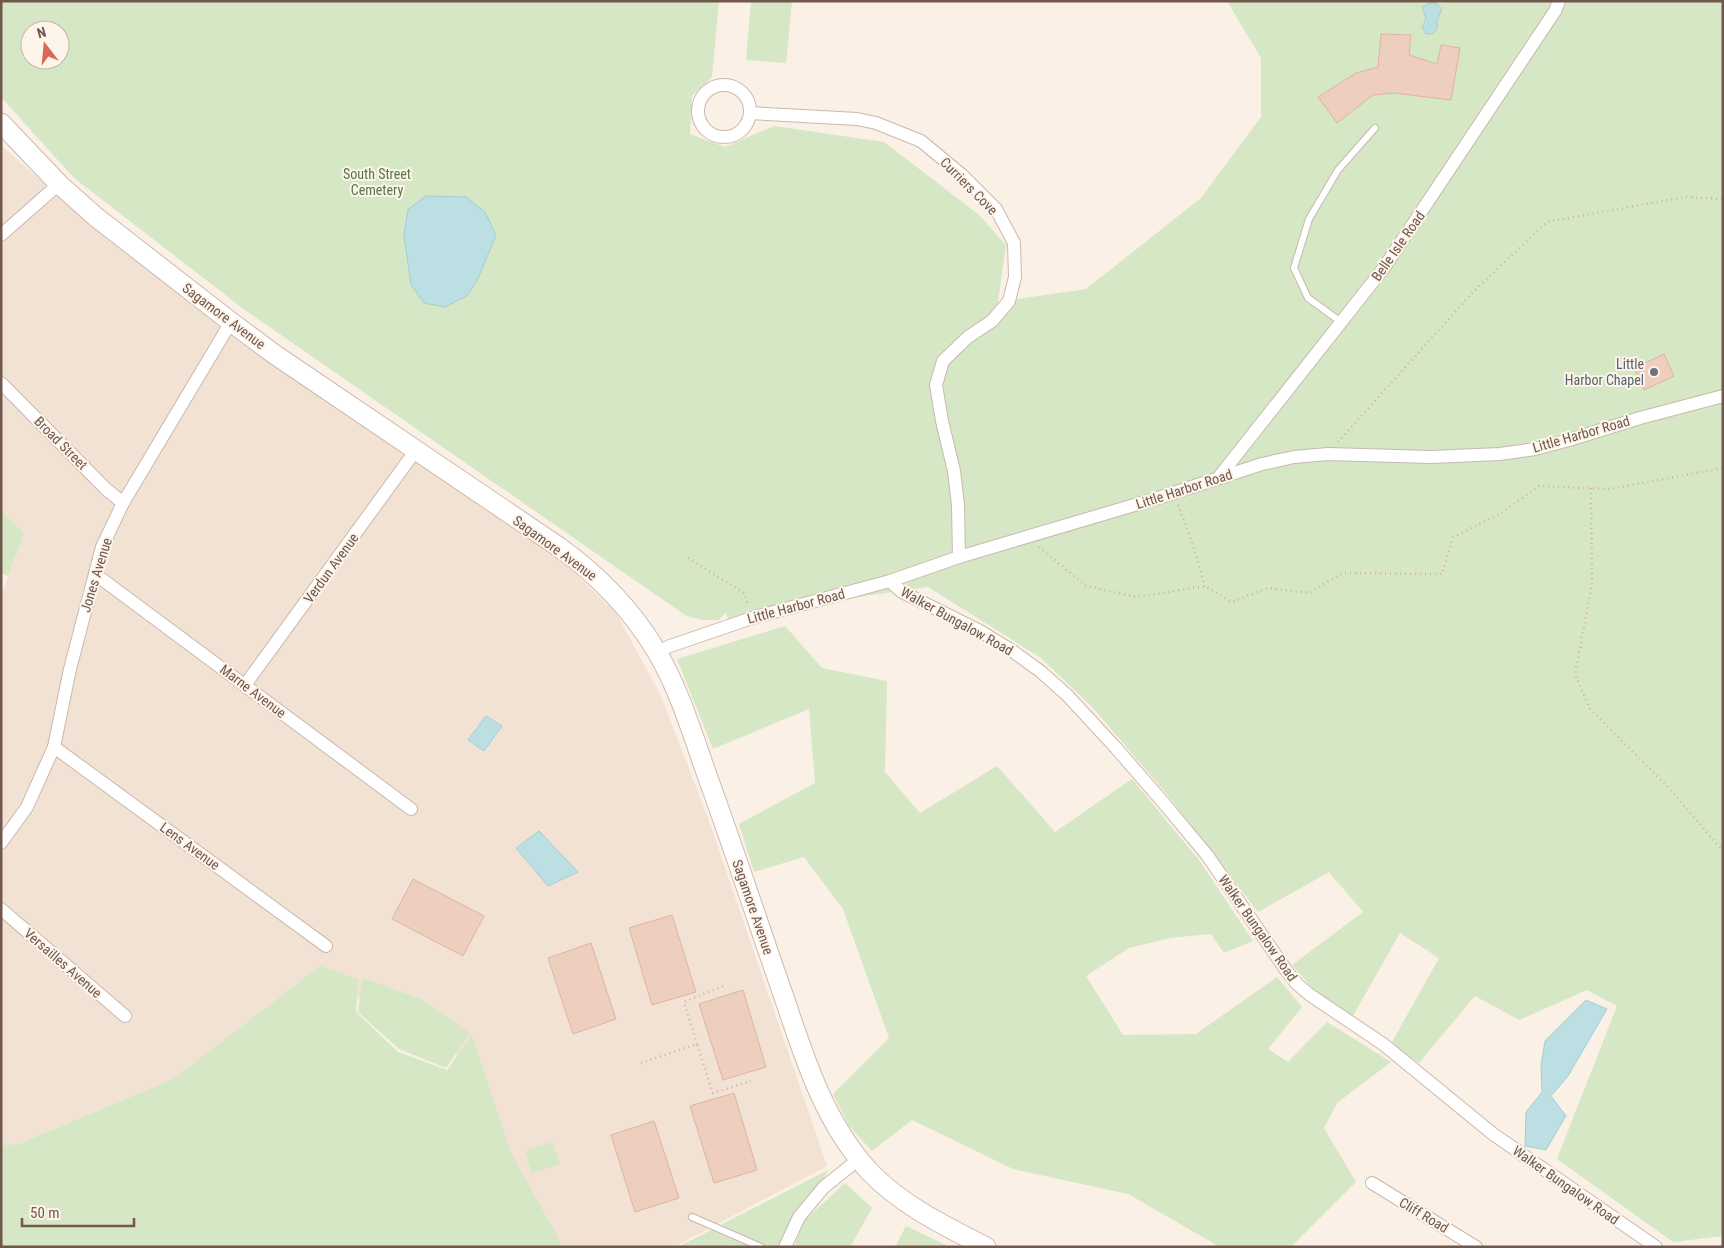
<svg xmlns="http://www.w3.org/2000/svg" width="1724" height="1248" font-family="'Roboto Condensed',sans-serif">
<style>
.residential{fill:#f1e2d4}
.green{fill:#d5e7c5;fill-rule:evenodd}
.water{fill:#bbdfe2;stroke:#a3cfd3}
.building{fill:#edcebf;stroke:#dfb4a1}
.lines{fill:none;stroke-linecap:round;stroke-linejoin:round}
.lane-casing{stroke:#cbb8ad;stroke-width:8}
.street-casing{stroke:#cbb8ad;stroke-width:14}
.secondary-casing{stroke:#cfbaad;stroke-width:21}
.path{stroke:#d2b1a3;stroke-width:2.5;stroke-dasharray:1 4;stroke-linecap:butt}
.lane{stroke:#fff;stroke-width:6}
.street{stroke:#fff;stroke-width:12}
.secondary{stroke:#fff;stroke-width:19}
.worship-dot{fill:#6b7280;stroke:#fdf5eb;stroke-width:2}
.labels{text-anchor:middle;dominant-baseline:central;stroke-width:4;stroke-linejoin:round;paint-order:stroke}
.park-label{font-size:14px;fill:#577645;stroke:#fdf5eb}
.street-label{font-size:14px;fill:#71574d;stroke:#fdf5eb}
.worship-label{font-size:14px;fill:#5b616d;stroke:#fdf5eb;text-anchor:end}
</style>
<rect width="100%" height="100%" fill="#faf0e5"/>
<path class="residential" d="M1,145L78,214L255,352L548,547L616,613L661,696L709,821L827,1166L674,1247H547L464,1058L336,986L320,966L173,1079L19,1144L1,1145V596L24,533L1,510Z"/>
<g class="green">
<path d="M1,1H719L712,77L692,96L690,134L725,147L774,126L884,142L978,214L1006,245L998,302L1086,289L1201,198L1261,117V58L1227,1H1723V1236L1673,1242L1557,1159L1617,1006L1587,990L1519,1020L1475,996L1419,1063L1391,1044L1439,958L1400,933L1353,1016L1314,990L1292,965L1363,912L1329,872L1258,912L1170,798L1093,708L1041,658L928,587L864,596L728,620L726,612L719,620H701L685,615L245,310L74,178L1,97ZM30,30H60V60H30Z"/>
<path d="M751,1H792L786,63L746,60Z"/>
<path d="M1,510L24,533L8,576L1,573Z"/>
<path d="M785,626L822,668L887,681L885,772L920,813L997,766L1055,832L1132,779L1199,860L1253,941L1224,953L1211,934L1170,938L1129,948L1086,976L1123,1035L1196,1034L1277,977L1302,1007L1268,1049L1288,1062L1327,1022L1391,1062L1337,1103L1324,1128L1356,1182L1291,1247H1214L1215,1244L1128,1194L1013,1169L912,1120L872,1151L849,1126L833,1094L889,1038L843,909L804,857L754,872L739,824L815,783L809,709L713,749L677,659Z"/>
<path d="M320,966L358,979L356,1012L398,1052L447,1070L472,1035L510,1151L563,1247H1V1145L19,1144L173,1079Z"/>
<path d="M362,978L421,999L470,1033L446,1068L399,1049L358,1012Z"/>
<path d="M552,1142L560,1164L532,1173L525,1151Z"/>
<path d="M828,1170L789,1247H678Z"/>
<path d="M845,1183L872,1208L850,1247H794L804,1221Z"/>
<path d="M906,1226L946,1245L945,1247H895Z"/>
</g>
<g class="water">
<path d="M1430,3H1436L1442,9L1437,20V29L1432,34H1426L1422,27L1426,19L1422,7Z"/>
<path d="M426,196L466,197L485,212L496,235L478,279L467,296L445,307L424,303L411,285L404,236L408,209Z"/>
<path d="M486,716L502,726L484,751L468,740Z"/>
<path d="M539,831L578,872L548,886L516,848Z"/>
<path d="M1586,1000L1607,1009L1568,1076L1551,1096L1566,1116L1546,1150L1525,1146L1526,1112L1542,1092L1541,1066L1545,1041Z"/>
</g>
<g class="building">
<path d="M1381,34L1411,35L1409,55L1437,64L1441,45L1460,48L1451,100L1394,93L1373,95L1337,123L1318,97L1356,73L1378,67Z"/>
<path d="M1664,354L1674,376L1644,390L1634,368Z"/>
<path d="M413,879L484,916L463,956L392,919Z"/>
<path d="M672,915L696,992L652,1005L629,928Z"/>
<path d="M591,943L616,1019L573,1034L548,958Z"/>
<path d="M743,990L766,1067L723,1080L699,1004Z"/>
<path d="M734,1093L757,1170L714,1183L690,1106Z"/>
<path d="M654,1121L679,1198L635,1212L611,1135Z"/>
</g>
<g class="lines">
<g class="lane-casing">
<g id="lane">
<path d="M1341,322L1308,298L1294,268L1309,219L1338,170L1375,128"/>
<path d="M692,1217L761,1247"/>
</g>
</g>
<g class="street-casing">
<g id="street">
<circle cx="724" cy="111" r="26"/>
<path d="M750,113L857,119L876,123L921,141L962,175L996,209L1014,243L1015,277L1009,301L992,321L968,337L943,361L936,385L942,421L954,471L958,505L959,557"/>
<path d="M1,235L59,184"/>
<path d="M1,383L106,489L123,503"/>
<path d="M1219,477L1383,269L1555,11L1559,1"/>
<path d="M95,574L411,809"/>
<path d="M890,581L902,592L980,631L1011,650L1040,671L1067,695L1116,748L1162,801L1207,855L1286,970L1297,984L1310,995L1383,1044L1493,1134L1656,1247"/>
<path d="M657,652L670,646L752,618L890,581L959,557L1158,498L1262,464L1294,457L1328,454L1431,457L1500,454L1535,449L1569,440L1640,418L1723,396"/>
<path d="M245,685L416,450"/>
<path d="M54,747L326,946"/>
<path d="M1,843L27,807L54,747L70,669L102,547L123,503L231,322"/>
<path d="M1,909L125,1016"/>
<path d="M1372,1183L1476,1247"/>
<path d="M785,1247L799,1217L824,1187L859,1159"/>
</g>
</g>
<g class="secondary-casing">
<path id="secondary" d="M1,123L59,184L96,217L231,322L274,354L559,547C598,575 632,610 657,652C680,691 693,736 708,778C735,852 759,926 785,1000C805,1060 825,1123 869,1171C901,1205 945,1226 986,1247"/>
</g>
<g class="path">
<path d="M1338,442L1472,293L1547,222L1685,197L1723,199"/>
<path d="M1591,488L1592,584L1575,674L1590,709L1666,785L1723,851"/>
<path d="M1178,505L1191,539L1205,586"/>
<path d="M1039,547L1086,586L1137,597L1205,586L1232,602L1268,588L1309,593L1343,573L1442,574L1453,537L1500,514L1539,486L1610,489L1723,468"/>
<path d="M688,558L744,593L748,605"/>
<path d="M697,1044L684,1002L723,986"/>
<path d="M641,1063L697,1044L713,1093L751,1081"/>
</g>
<use href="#lane" class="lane"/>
<use href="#street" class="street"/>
<use href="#secondary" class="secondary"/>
</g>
<circle class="worship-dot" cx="1654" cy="372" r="5"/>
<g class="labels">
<g class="park-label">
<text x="377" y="174">South Street<tspan x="377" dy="16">Cemetery</tspan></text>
</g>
<g class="street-label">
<text transform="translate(969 186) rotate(45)">Curriers Cove</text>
<text transform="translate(1398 246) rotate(-55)">Belle Isle Road</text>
<text transform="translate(224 316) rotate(37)">Sagamore Avenue</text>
<text transform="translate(1581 434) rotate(-16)">Little Harbor Road</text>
<text transform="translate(61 443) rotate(45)">Broad Street</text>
<text transform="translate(1184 489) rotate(-18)">Little Harbor Road</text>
<text transform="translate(555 548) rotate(36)">Sagamore Avenue</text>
<text transform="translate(331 568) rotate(-54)">Verdun Avenue</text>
<text transform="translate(96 575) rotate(-73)">Jones Avenue</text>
<text transform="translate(796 606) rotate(-15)">Little Harbor Road</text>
<text transform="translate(957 621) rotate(29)">Walker Bungalow Road</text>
<text transform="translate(253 691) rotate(37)">Marne Avenue</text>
<text transform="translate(190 846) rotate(36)">Lens Avenue</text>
<text transform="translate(753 907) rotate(71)">Sagamore Avenue</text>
<text transform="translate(1258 928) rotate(55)">Walker Bungalow Road</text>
<text transform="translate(63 963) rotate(41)">Versailles Avenue</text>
<text transform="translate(1566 1185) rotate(35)">Walker Bungalow Road</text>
<text transform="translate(1424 1215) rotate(31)">Cliff Road</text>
</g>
<g class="worship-label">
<text x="1644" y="364">Little<tspan x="1644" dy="16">Harbor Chapel</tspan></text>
</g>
</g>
<rect width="1724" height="1248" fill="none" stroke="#71574d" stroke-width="5"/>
<g transform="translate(45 45) rotate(344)"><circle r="24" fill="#fdf5eb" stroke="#c5b6ac"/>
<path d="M0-4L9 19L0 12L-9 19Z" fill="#da6855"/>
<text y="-8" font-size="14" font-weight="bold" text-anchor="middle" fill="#71574d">N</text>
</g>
<path d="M22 1218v8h112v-8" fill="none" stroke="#71574d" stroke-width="2.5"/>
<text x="30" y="1218" font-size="15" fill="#71574d" stroke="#fdf5eb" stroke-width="4" paint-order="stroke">50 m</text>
</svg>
